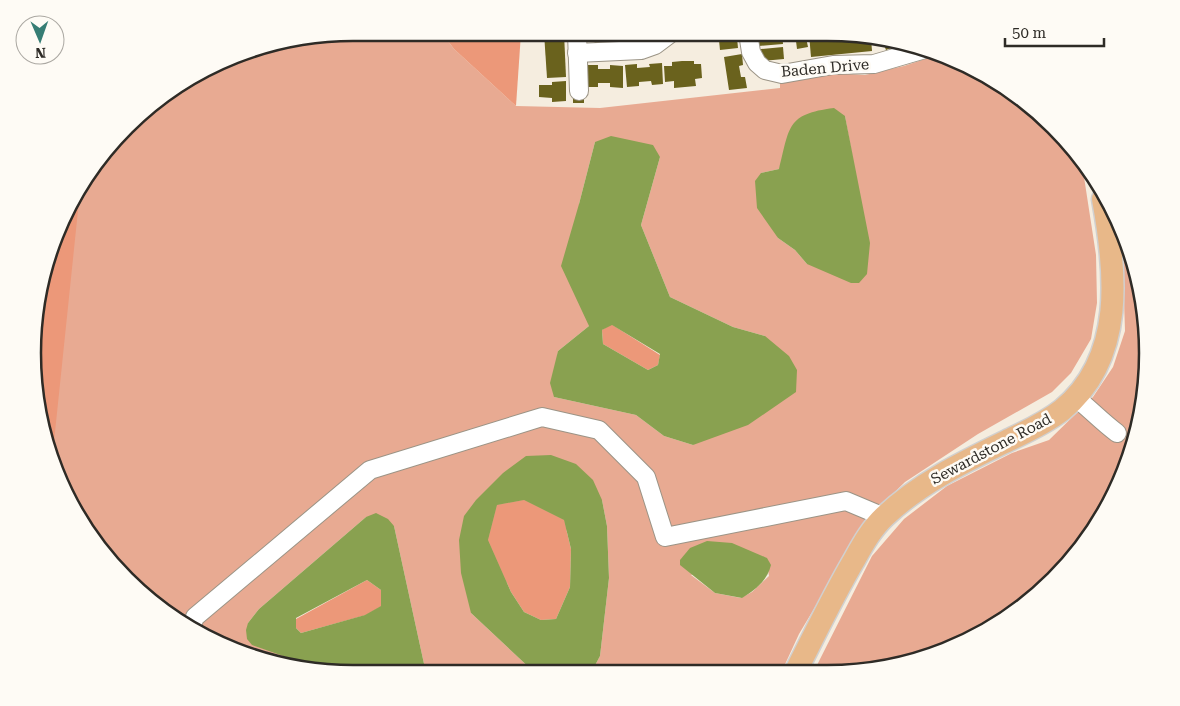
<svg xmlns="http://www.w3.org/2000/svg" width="1180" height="706" font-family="'Roboto Serif',serif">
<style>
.green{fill:#e8aa92;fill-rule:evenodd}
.forest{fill:#ec9879}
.water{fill:#89a150;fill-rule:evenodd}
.building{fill:#6a621d}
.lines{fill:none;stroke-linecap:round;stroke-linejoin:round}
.minor-casing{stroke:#9b9486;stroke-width:20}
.major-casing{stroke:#d1d0cf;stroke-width:25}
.minor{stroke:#fff;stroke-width:18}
.major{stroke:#e8b889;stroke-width:22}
.labels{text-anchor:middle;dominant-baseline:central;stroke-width:5;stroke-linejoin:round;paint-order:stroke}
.street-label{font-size:15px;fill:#2e2b26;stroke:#fefbf5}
.rim{fill:none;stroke:#2e2b26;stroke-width:2.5}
</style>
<rect width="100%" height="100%" fill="#f5eddf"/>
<g class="green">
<path d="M353,33H442L454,49L516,106L600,108L780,88V80L832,73L865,75L904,66L940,54L1005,87L1082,164L1096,255L1097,303L1091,339L1071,373L1052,392L978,434L905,482L868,518L799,634L781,673H591L600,656L609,578L607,526L602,500L471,613L535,673H426L394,526L366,517L259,609L248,623L332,670L343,673H332L250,656L175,619L99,548L49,456L33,353L49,250L87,175L158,99L250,49ZM845,116L856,177L807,264L795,250L778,238L761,173L779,169ZM595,142L660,157L641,225L670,297L733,327L765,336L693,445L664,436L636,415L554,397L558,351L589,326L579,204ZM752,553L766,558L769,576L752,592L741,598L715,593L691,575Z"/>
<path d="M1117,231L1141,291V416L1093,531L1053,580L987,630L930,657L848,673H813L872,556L904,519L947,486L1012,453L1049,440L1093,397L1113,367L1125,331L1123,268Z"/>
</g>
<g class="forest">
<path d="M442,33H521L516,106L454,49Z"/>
<path d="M74,200L79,201L52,461L49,456L33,353L49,250Z"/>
<path d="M611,324L660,355L658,365L648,370L603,344L602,330Z"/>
<path d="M524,500L564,520L571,549L570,587L556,619L541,620L524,612L511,592L488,540L497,505Z"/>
<path d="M367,580L381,590L382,606L366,615L301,633L296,628V619Z"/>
</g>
<g class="water">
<path d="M834,108L845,116L870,243L867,274L859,283H851L807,264L795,250L778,238L757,208L755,181L761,173L779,169C790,127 786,114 834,108Z"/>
<path d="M611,136L653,145L660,157L641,225L670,297L733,327L765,336L789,356L797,370L796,392L748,425L693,445L664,436L636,415L554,397L550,383L558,351L589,326L561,266L579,204L595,142ZM612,325L660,354L658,365L648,370L603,344L602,330Z"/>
<path d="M551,455L576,464L593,480L602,500L607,526L609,578L600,656L591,673H535L471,613L461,573L459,540L464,516L476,500L503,473L526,456ZM524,500L564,520L571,549L570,587L556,619L541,620L524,612L511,592L488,540L497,505Z"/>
<path d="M376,513L388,519L394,526L426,673H343L286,657L252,645L247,639L246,630L248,623L259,609L366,517ZM367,580L381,590V606L365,615L301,633L296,628V618Z"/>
<path d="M707,541L732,543L767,558L771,565C767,581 755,590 742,598L715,593L680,565V560L690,548Z"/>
</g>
<g class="building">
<path d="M544,33H564L566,77L547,78Z"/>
<path d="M594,33H613L614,47L595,48Z"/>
<path d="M758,33H782L783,44L759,46Z"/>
<path d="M795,33H805L808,47L797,49Z"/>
<path d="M848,33L871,38L872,51L811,57L809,34Z"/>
<path d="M737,38L738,48L720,50L719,40Z"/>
<path d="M882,40L901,44L886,50Z"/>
<path d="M783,47L784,59L762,61L761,49Z"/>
<path d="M742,54L743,65L739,66L741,77H745L747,88L729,90L724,57Z"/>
<path d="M682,61H694V64H701L702,78L695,79L696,86L674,88V81L665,82L664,66H672V62Z"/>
<path d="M662,63L663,84L652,85L651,81L639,82V86L627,87L625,65L637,64V68L650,67L649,64Z"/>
<path d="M588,65H598V69H610V65L623,66V88L610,87V83H598V87H587Z"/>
<path d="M566,81V101L552,102V98L539,97V85H552V82Z"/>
<rect x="573" y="92" width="11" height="11"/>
</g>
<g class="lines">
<g class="minor-casing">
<g id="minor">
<path d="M577,33L579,91"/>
<path d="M748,33L751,52L757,63L765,70L782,74L833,65L874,64L925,49"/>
<path d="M577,53L641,50L655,45L671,33"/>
<path d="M1075,397C1090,409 1102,422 1117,433"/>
<path d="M191,628L195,617L370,470L542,417L599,430L646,477L665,537L846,501L884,517"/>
</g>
</g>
<g class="major-casing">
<path id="major" d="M795,673C814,636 832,598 853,562C862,546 871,529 885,516C922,481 968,460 1013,438C1030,430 1048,421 1062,410C1126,358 1116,270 1103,199"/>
</g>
<use href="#minor" class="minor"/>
<use href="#major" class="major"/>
</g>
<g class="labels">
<g class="street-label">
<text transform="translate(825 68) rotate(-5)">Baden Drive</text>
<text transform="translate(991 449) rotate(-28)">Sewardstone Road</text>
</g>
</g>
<path d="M0 0H1180V706H0ZM353 41H827A312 312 0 0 1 1139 353V353A312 312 0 0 1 827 665H353A312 312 0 0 1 41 353V353A312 312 0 0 1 353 41Z" fill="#fefbf5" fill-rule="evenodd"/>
<path class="rim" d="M353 41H827A312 312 0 0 1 1139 353V353A312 312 0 0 1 827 665H353A312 312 0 0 1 41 353V353A312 312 0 0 1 353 41Z"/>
<g transform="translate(40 40) rotate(178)"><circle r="24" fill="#fefbf5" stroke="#aba8a2"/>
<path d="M0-4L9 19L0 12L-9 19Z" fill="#367d74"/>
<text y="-8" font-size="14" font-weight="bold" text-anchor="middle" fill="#2e2b26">N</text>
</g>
<path d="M1005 38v8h99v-8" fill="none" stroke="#2e2b26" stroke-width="2.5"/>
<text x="1012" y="38" font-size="15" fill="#2e2b26" stroke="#fefbf5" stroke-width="4" paint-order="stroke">50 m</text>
</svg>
